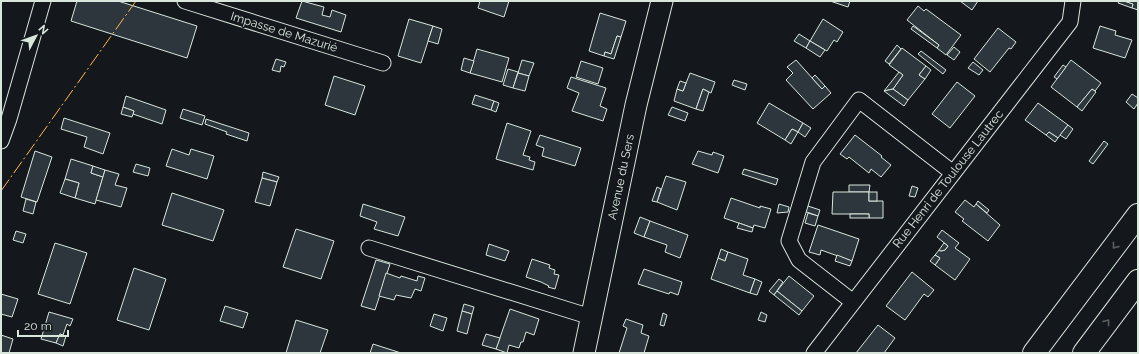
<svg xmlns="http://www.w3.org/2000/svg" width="1139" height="354" font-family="Raleway,sans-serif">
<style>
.building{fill:#2c363c;stroke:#d8e6dc}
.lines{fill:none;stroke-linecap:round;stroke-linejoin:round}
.street-casing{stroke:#d8e6dc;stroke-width:17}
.secondary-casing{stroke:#d8e6dc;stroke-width:23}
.highway-casing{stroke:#d8e6dc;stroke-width:24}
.street{stroke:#14181c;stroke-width:15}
.secondary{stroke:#14181c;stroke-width:21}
.highway{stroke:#14181c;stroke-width:22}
.power{stroke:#ffb74d;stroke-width:1;stroke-dasharray:14 3 2 3;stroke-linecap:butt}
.oneway{stroke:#59605f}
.labels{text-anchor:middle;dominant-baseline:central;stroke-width:3;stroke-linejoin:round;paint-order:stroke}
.street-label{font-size:12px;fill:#d8e6dc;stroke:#14181c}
</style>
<rect width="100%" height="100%" fill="#14181c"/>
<g class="building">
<path d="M77,1H118L197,26L187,58L71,21Z"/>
<path d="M302,1L324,7L322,15L330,17L332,10L346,15L341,32L296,18Z"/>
<path d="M480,1H509L504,17L478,8Z"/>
<path d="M830,1H850L848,7Z"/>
<path d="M960,1H978L972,10Z"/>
<path d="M1119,1H1124L1133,4L1132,8L1118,3Z"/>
<path d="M1124,1H1138V10L1132,8L1133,4Z"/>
<path d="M918,6L924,11L926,9L961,35L946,55L937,48L939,45L907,20Z"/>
<path d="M600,13L626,21L621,37L617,36L611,54L605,52L604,56L589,51Z"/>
<path d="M409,19L433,26L421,63L398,56Z"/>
<path d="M823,19L843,32L837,42L834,40L827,51L810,41Z"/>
<path d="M433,26L442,29L438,44L428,41Z"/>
<path d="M913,26L939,45L937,48L911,29Z"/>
<path d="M1100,26L1116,31L1115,35L1132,40L1125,58L1093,48Z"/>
<path d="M998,28L1016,42L1011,49L1009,48L990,72L974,59Z"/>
<path d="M799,34L810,41L806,48L794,41Z"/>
<path d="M617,36L621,37L614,59L604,56L605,52L611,54Z"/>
<path d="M810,41L825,50L820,57L806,48Z"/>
<path d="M897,45L901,49L889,64L885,61Z"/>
<path d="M954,47L960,52L954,60L947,55Z"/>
<path d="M902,48L926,66L919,75L925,79L908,100L893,89L903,75L889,65Z"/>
<path d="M477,49L509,58L502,82L470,73Z"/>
<path d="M921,51L946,70L943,74L918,54Z"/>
<path d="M464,58L474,61L470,73L461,70Z"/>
<path d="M276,59L286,62L284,67L281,66L280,72L272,70Z"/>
<path d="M522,60L534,63L529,76L518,73Z"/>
<path d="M796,60L822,89L825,86L831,93L813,109L786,80L793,73L787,67Z"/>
<path d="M1071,60L1101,83L1095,91L1092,89L1077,107L1051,87Z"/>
<path d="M581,61L603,68L598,84L576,77Z"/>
<path d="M973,62L983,70L979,75L968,68Z"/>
<path d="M1063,65L1066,67L1057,79L1054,77Z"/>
<path d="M926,66L931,70L925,79L919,75Z"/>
<path d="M508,69L518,72L513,88L503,85Z"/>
<path d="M899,72L903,75L893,89L884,91Z"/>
<path d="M518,73L529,76L525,91L513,88Z"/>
<path d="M690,73L715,82L711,93L703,89L696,109L674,101L677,89L683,91Z"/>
<path d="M815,75L825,86L822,89L812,78Z"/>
<path d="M334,76L365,86L355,115L325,105Z"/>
<path d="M571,77L606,88L600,106L607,109L603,121L572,111L579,93L567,88Z"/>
<path d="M734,80L747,84L745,90L732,85Z"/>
<path d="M680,81L686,83L683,91L677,89Z"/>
<path d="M957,82L975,96L950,128L932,114Z"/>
<path d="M703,89L709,92L703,111L696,109Z"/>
<path d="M893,89L908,100L904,106L884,91Z"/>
<path d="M1092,89L1096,92L1082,111L1077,107Z"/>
<path d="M1132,94L1138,98V103L1134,109L1126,102Z"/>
<path d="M475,95L494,101L491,110L472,104Z"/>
<path d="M126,96L166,110L162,124L133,114L134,111L123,107Z"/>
<path d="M494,101L499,103L496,112L491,110Z"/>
<path d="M769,103L803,123L798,132L792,129L785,140L757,123Z"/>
<path d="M1038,103L1068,125L1058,138L1049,132L1046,135L1025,120Z"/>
<path d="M123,107L134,111L132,117L121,114Z"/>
<path d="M672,107L688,113L685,121L668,115Z"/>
<path d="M183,109L205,116L202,125L180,118Z"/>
<path d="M64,118L110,133L103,154L84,147L87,137L61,129Z"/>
<path d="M206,119L249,133L247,141L226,134L227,132L205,124Z"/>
<path d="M507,123L531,131L523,155L530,157L529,160L535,162L533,170L496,159Z"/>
<path d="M803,123L811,128L805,137L798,132Z"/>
<path d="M1068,125L1073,129L1066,139L1060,135Z"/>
<path d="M792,129L798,132L791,144L785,140Z"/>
<path d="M1049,132L1058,138L1055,142L1046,135Z"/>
<path d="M540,135L581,148L575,166L542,156L544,148L536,145Z"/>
<path d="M855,135L882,156L881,157L891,165L881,177L871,169L869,173L849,157L847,159L840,154Z"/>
<path d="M1104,141L1108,144L1093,164L1089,161Z"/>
<path d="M172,149L189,155L191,149L214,156L207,179L166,166Z"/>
<path d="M35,151L52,157L37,202L21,197Z"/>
<path d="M698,151L712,155L713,152L724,156L718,173L692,164Z"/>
<path d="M71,159L93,166L91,173L103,177L105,170L95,204L75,198L79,183L65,179Z"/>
<path d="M136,164L150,168L148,176L133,172Z"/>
<path d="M93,166L105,170L103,177L91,173Z"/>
<path d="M744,169L778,179L776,185L742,174Z"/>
<path d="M105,170L119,174L115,185L127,188L121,207L96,200Z"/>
<path d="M263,172L279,177L277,182L262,178Z"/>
<path d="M666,176L686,182L677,210L657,202Z"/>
<path d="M262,178L277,182L270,206L255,202Z"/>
<path d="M65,179L79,183L75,198L60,193Z"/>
<path d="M849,185H870L869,192H849Z"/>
<path d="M912,186L918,188L915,197L909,196Z"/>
<path d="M657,187L661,189L657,202L652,201Z"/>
<path d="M833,192H869V201H883V218H869V214H832Z"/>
<rect x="869" y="192" width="8" height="9"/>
<path d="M172,193L224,210L213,241L162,225Z"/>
<path d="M731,198L760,208V206L771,209L765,228L754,225L753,228L724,218Z"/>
<path d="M26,199L36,202L33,214L23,211Z"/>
<path d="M965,200L974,207L976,204L1000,225L988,241L962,221L964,219L955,212Z"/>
<path d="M978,201L989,210L987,213L976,204Z"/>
<path d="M363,204L405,217L398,236L374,229L377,222L360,216Z"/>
<path d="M779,204L789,207L788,212L777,213Z"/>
<path d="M805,205L820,210L818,216L804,211Z"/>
<path d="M808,213L818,216L815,226L805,223Z"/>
<rect x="850" y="214" width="19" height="4"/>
<path d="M640,217L650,221L644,237L634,233Z"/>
<path d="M650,221L688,235L680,258L665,252L667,245L644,237Z"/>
<path d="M739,223L753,228L752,232L737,228Z"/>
<path d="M818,225L859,239L852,261L821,250L820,255L809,252Z"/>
<path d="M296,229L334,241L321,279L283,267Z"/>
<path d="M942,230L959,243L955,248L970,259L955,280L935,265L940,258L935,255L939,250L941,251L945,250L948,246L937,237Z"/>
<path d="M16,231L26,234L23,243L13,240Z"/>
<path d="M55,243L87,253L70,304L38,294Z"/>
<path d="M944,243L948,246L945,250L941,251L939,250Z"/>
<path d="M489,244L509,251L505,261L486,255Z"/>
<path d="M721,249L728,252L725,261L718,258Z"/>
<path d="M728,252L748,259L743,275L755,279L750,293L711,279L718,258L725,261Z"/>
<path d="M837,255L852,261L850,266L835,261Z"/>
<path d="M935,255L940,258L935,265L930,261Z"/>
<path d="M532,259L550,265L549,268L555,270L554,274L559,275L555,289L548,287L549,286L541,282L526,277Z"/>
<path d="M376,260L390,264L375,310L361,306Z"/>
<path d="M134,268L166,279L149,330L117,320Z"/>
<path d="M644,269L682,282L678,295L670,292L669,294L638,284Z"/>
<path d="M912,272L934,290L928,297L924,294L905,320L886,306Z"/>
<path d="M386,273L400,278L401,276L417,281L418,276L425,278L421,291L415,289L411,298L396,295L394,300L379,296Z"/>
<path d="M789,276L814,296L802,311L777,291Z"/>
<path d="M755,279L762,282L757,295L750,293Z"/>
<path d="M779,279L783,282L774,295L769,291Z"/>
<path d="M777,291L802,311L799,315L774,295Z"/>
<path d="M1,294L18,299L12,317L1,314Z"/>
<path d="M464,304L474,307L472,314L462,311Z"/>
<path d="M225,306L248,313L243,328L220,321Z"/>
<path d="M510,309L539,319L534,335L526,332L523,342H521L519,348L509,345L507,353L496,349Z"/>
<path d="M462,311L472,314L467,334L457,331Z"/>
<path d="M49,312L73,319L70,326L67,324L63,335L60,334L56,343L41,339Z"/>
<path d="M761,312L767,315L765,322L758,320Z"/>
<path d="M663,313L667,315L664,326L660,325Z"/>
<path d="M434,314L447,318L443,331L430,326Z"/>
<path d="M626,319L643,325L641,333L649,336L644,353H619L627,328L623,326Z"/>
<path d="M296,320L328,330L320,353H286Z"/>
<path d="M878,325L895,338L884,353H856Z"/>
<path d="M60,334L66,336L63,346L56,343Z"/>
<path d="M486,334L500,338L496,349L482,345Z"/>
<path d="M1,335L13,339L9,353H1Z"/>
<path d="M373,344L401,353H370Z"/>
</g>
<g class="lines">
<g class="street-casing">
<g id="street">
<path d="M185,1L383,63"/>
<path d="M1,141L9,119L43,1"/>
<path d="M369,248L591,317"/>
<path d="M853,302L799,260L789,241L813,162L859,100L953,173"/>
<path d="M814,353L1070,22L1073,1"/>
</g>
</g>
<g class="secondary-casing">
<path id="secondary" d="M584,353L636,105L662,1"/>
</g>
<g class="highway-casing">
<g id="highway">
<path d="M1034,353L1138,215"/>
<path d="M1084,353L1138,281"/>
</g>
</g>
<use href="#street" class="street"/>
<use href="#secondary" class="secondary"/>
<use href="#highway" class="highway"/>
<path class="power" d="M1,191L136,1"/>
</g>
<defs><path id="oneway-chevron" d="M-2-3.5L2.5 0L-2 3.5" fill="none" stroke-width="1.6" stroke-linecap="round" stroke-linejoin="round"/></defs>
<g class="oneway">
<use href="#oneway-chevron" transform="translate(1115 246) rotate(127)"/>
<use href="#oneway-chevron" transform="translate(1107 322) rotate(-53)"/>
</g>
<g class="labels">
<g class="street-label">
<text transform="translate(284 32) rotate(17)">Impasse de Mazurié</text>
<text transform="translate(621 177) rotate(-78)">Avenue du Sers</text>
<text transform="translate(948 179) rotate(-52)">Rue Henri de Toulouse Lautrec</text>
</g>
</g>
<rect width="1139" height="354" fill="none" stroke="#d8e6dc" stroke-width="4"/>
<g transform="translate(36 36) rotate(49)" stroke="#14181c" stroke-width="3" paint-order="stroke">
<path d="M0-3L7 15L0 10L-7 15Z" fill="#d8e6dc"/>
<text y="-6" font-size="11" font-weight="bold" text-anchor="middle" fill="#d8e6dc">N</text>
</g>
<path d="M18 330v6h50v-6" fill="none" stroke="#d8e6dc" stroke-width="2"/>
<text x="24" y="330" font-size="12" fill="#d8e6dc" stroke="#14181c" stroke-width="3" paint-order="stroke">20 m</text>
</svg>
